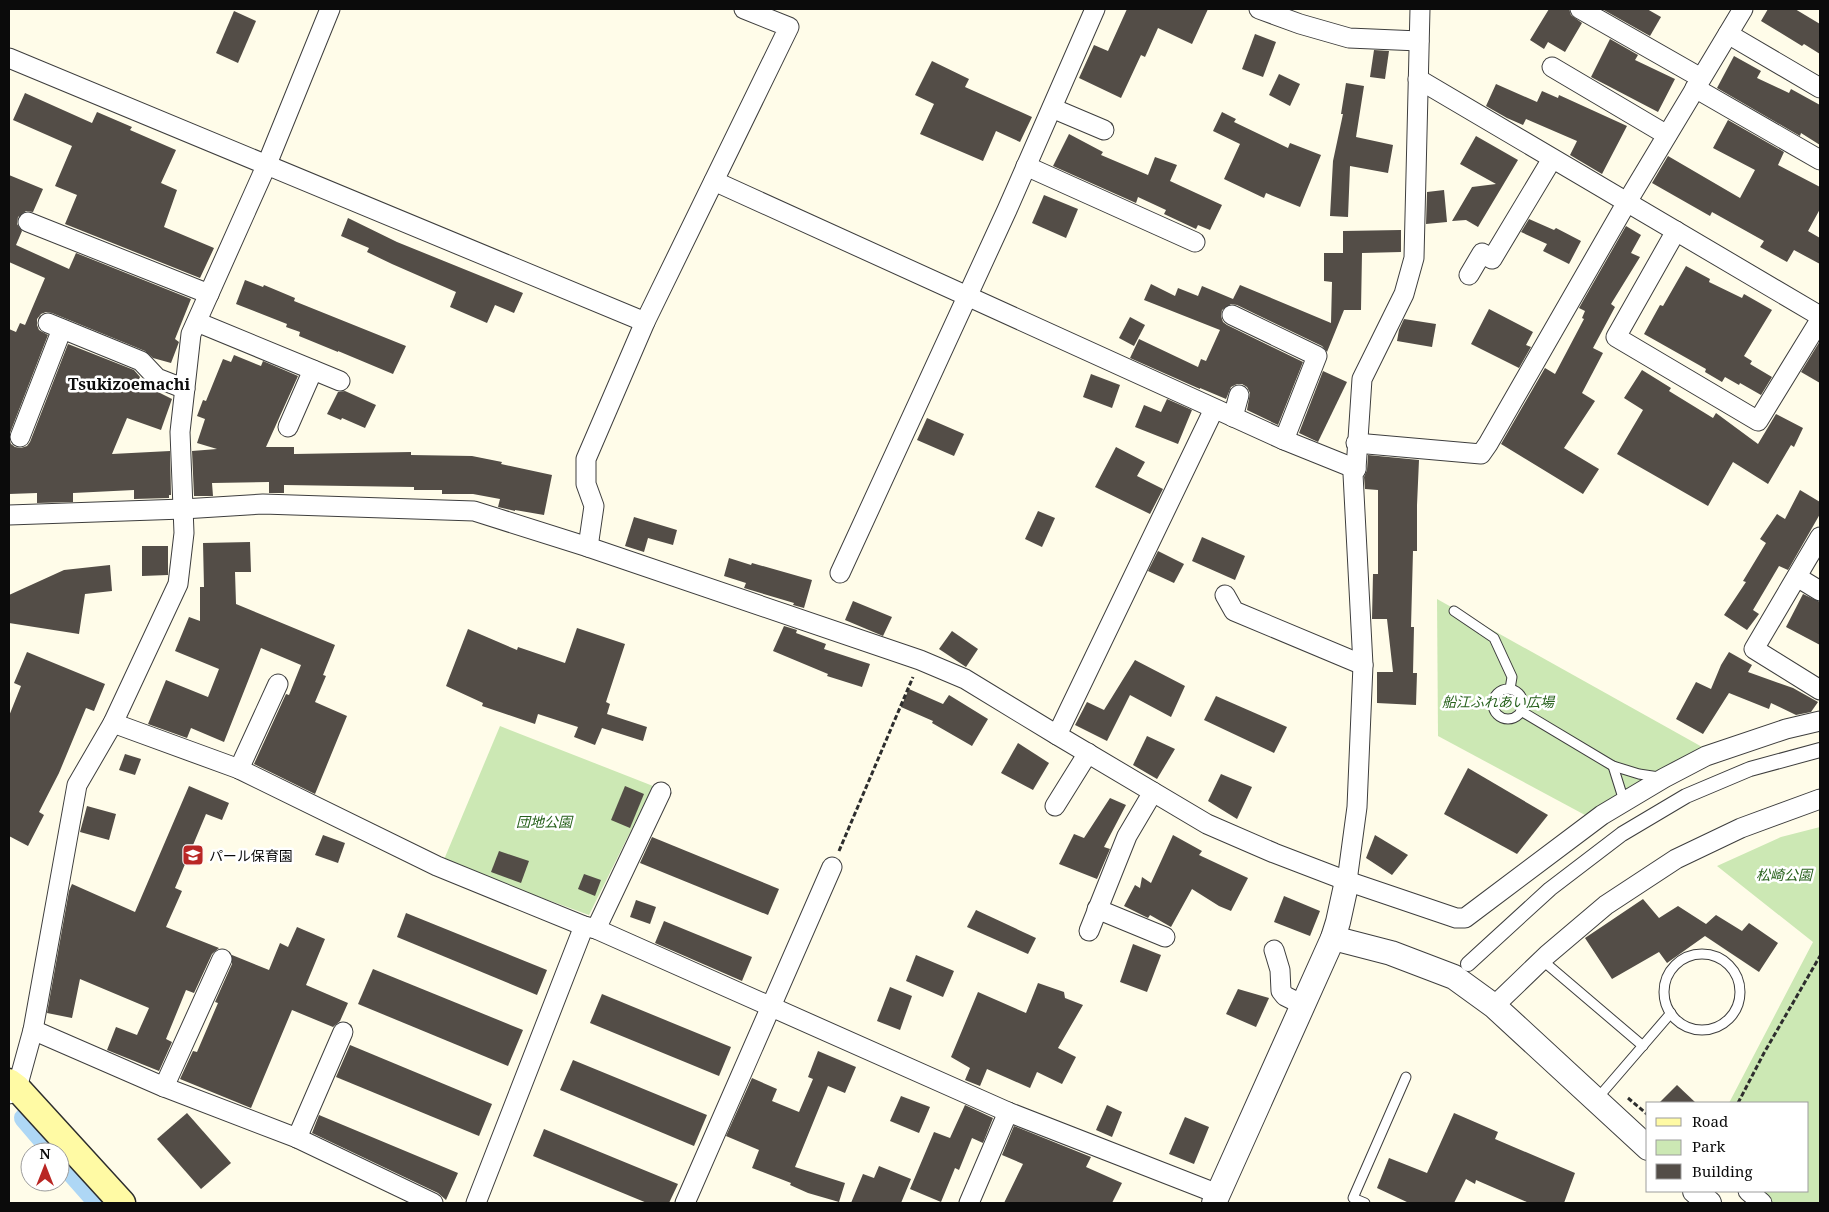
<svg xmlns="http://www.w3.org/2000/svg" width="1829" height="1212" font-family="'Noto Serif','Noto Sans JP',serif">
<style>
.green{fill:#cce8b4}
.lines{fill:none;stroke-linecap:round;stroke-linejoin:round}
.canal{stroke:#aed7f5;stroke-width:20}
.building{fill:#534d47}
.service-casing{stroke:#3e3e3e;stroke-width:11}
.pedestrian-casing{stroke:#3e3e3e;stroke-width:16}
.minor-casing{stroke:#3e3e3e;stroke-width:21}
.tertiary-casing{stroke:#3e3e3e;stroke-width:26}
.secondary-casing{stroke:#2d2d2d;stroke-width:29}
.path{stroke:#2d2d2d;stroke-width:3;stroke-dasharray:5 2.5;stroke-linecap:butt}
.service{stroke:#fff;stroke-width:9}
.pedestrian{stroke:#fff;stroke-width:14}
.minor{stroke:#fff;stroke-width:19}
.tertiary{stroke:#fff;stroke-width:24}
.secondary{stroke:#fffaa4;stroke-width:26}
.labels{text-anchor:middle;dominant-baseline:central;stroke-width:5;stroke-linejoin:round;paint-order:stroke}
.park-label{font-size:14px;font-style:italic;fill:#27611c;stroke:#fff}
.poi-label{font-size:14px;fill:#0b0b0b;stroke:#fff;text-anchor:start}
.quarter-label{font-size:16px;font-weight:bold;fill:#0b0b0b;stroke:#fff}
</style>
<rect width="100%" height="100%" fill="#fffce9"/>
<g class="green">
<path d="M1437,599L1704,748L1585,815L1438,736Z"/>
<path d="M500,726L653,786L589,915L443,862Z"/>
<path d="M1820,827V1203H1765L1750,1191H1808V1103H1729L1813,942L1717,866L1781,837Z"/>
</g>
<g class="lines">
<g class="canal">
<path d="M24,1118L53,1152"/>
<path d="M60,1160L98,1203"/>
</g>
</g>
<g class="building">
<path d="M1127,9H1208L1192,44L1158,28L1145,57L1141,55L1121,98L1079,78L1094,45L1108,51Z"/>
<path d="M1549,9H1569L1571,15L1582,23L1565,52L1548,42L1544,49L1530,40Z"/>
<path d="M1602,9H1647L1661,17L1650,36Z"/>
<path d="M1768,9H1795L1820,24V54L1804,44L1802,46L1761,21Z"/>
<path d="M234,11L256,21L238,63L216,53Z"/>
<path d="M1255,34L1276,42L1263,77L1242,69Z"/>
<path d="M1610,39L1638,55L1635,60L1675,79L1658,112L1591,77Z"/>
<path d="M1374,50L1389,51L1385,79L1370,77Z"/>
<path d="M1734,56L1761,71L1757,78L1789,93L1791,89L1820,105V145L1801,133L1800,136L1717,88Z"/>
<path d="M932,61L969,79L965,87L1032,117L1020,142L996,131L983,161L920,134L934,104L915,95Z"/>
<path d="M1279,74L1300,84L1290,106L1269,95Z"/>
<path d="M1346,83L1364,86L1356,137L1393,145L1388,173L1350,166L1348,217L1330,216L1333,161L1343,114H1341Z"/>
<path d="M1496,84L1537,102L1542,91L1558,98L1559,95L1627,126L1602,174L1570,155L1577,141L1526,119L1523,125L1507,118L1486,106Z"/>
<path d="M25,93L92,123L97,112L132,127L130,130L176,150L161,183L177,190L164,227L214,248L200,278L65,224L77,195L55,186L72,146L13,120Z"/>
<path d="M1222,112L1236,119L1234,122L1288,148L1290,143L1321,155L1300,207L1266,193L1264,198L1224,179L1240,144L1213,131Z"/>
<path d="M1728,120L1784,152L1778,165L1820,187V209L1808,231L1820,238V264L1794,250L1787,262L1760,247L1764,241L1712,212L1710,216L1652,183L1668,156L1740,198L1755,170L1713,148Z"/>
<path d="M1069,134L1103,152L1101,155L1148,175L1155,157L1177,165L1170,181L1222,205L1210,230L1198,225L1196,229L1164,214L1166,210L1138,197L1136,203L1053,166Z"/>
<path d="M1476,136L1518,160L1478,227L1466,220L1452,221L1472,187L1496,184L1460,164Z"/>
<path d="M9,175L43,189L33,212L26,211L18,217L17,224L22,231L16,245L69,269L76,253L191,299L175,339L179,342L171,363L153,358L145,351L52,313L46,312L41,314L37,319V325L39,330L48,335L10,433L9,438L11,444L15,447L21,448L27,446L30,442L68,344L134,370L140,377L138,382L172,399L161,430L127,418L112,454L170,451L171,495H169V498L134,499V490L73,493V502L37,503V493L9,494V329L16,332L20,323L25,325L45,278L9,262Z"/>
<path d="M1444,190L1447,222L1426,224L1427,192Z"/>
<path d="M1044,195L1078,209L1066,238L1032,223Z"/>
<path d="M348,218L397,242L523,293L514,313L495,305L487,323L450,307L456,292L392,264L367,252L369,248L341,236Z"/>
<path d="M1529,219L1554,230L1556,228L1581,241L1569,264L1543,251L1547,244L1521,232Z"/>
<path d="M1626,226L1641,235L1631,253L1640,257L1611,304L1615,307L1593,348L1603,353L1582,393L1595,401L1564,448L1599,469L1583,494L1501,444L1545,368L1555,374L1584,319L1582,318L1585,311L1579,308Z"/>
<path d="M1401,230V252L1362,253L1361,310H1344L1327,352L1322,346L1237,305L1231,304L1222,310L1221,316L1223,322L1227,325L1303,362L1278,425L1247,410L1250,393L1247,387L1242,384H1237L1231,387L1226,399L1200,388V389L1130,358L1139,339L1198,367L1201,359L1206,361L1220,330L1144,300L1151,284L1175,296L1178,288L1198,296L1202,286L1233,299L1240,285L1331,323L1332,282L1324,281V253H1343V231Z"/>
<path d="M1686,266L1710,279L1709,282L1742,298L1744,294L1772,310L1744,356L1752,361L1750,364L1772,377L1761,395L1740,383L1739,385L1725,377L1722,382L1705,372L1706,369L1644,334L1660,305L1663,306Z"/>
<path d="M245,280L263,287L264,285L295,298L294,301L406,346L393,374L338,351V352L299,336L300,332L286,327L287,324L236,304Z"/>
<path d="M1489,309L1533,332L1526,345L1531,347L1519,368L1471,344Z"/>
<path d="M1130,317L1145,325L1134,346L1119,338Z"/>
<path d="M1404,319L1436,324L1432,347L1397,341L1399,330Z"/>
<path d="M1820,341V383L1801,372Z"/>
<path d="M234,355L261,366L263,361L298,376L266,447H294V454L411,452V455L472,456L502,462L501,464L552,475L544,515L515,510V511L498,507L500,499L473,494H442V490H414V487L284,485V493H269V482L212,483L213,496H194L192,451L217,449L197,443L205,419L197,416L203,400L206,401L223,359L231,362Z"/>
<path d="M1642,370L1671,388L1669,391L1713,418L1716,413L1758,444L1776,414L1803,428L1794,447L1791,445L1768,484L1733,462L1708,506L1617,454L1643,410L1624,398Z"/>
<path d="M1323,371L1347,382L1318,442L1299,433Z"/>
<path d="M1091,374L1120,385L1112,408L1083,397Z"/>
<path d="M345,391L376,405L365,428L342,418L341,420L327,414L338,392Z"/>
<path d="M1167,399L1192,410L1178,444L1135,427L1144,405L1161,412Z"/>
<path d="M927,418L964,434L954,456L917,440Z"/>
<path d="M1116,447L1145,462L1137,476L1163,489L1150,514L1095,487Z"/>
<path d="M1368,455L1419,460L1417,505V551H1413L1411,627H1414L1413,673H1417L1416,705L1377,703V672H1393L1387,619H1372L1373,574H1378V490L1365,489L1364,477L1367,470Z"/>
<path d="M1800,490L1820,502V514L1788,570L1779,566L1753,610L1759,614L1747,630L1724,615L1746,582L1743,581L1766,543L1760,539L1777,514L1785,519Z"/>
<path d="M1038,511L1055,518L1042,547L1025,539Z"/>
<path d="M634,517L677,530L673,545L648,538L644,552L625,546Z"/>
<path d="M1202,537L1245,556L1235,580L1192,561Z"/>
<path d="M250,542L251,572H235L236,604L335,645L323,675L326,676L315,702L347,716L315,794L254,764L286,694L289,695L301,665L261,648L224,742L191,728L187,738L148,724L166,680L208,697L219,669L175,651L189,617L200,621V587H204L203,543Z"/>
<path d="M142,546H168V575L142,576Z"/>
<path d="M1158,551L1184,564L1174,583L1148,571Z"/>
<path d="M729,558L751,565L752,563L812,580L804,608L793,605L794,603L744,588L746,583L724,576Z"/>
<path d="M110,565L112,591L85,594L79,634L9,623V595L64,570Z"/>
<path d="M1803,594L1820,602V645L1786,627Z"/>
<path d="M853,601L892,617L883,636L845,620Z"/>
<path d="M784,626L797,630L796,633L826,644L824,649L870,664L862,687L827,676L828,674L773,651Z"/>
<path d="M577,628L625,644L606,702L610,704L607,714L647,727L643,741L602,728L595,745L574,737L578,727L538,714L535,724L482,706L483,703L446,686L468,629L517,650L518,647L565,663Z"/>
<path d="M952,631L978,649L966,667L939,649Z"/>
<path d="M27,652L105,684L94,711L86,708L59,773L39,812L44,815L28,846L9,836V716L21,686L14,683Z"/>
<path d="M1729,652L1752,665L1748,672L1793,688L1818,702L1811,712L1796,715L1771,703L1769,709L1729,693L1703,734L1676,719L1696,682L1711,689L1721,665Z"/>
<path d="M1135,660L1185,686L1171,717L1130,695L1107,741L1075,725L1087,702L1104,710Z"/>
<path d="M909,689L943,704L949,695L988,719L972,746L932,723L933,721L901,707Z"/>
<path d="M1216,696L1287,727L1274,753L1204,720Z"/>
<path d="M1147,736L1175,749L1157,779L1133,765Z"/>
<path d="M1018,743L1049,763L1033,790L1001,773Z"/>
<path d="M125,754L141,759L135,775L119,770Z"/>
<path d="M1468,768L1548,815L1517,854L1444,814Z"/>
<path d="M1221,774L1252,787L1237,819L1208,801Z"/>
<path d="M189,786L229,803L222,820L206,814L175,888L182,891L166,927L219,948L212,954L194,993L186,990L166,1039L172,1042L159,1071L107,1050L116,1027L137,1035L149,1008L80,979L72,1018L47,1013L69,891L72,884L135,912Z"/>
<path d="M625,786L644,794L630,828L611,820Z"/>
<path d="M1110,798L1126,805L1104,847L1110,849L1097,879L1059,864L1074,834L1084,838Z"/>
<path d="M87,806L116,814L109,840L80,832Z"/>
<path d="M323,835L345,843L338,863L315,855Z"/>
<path d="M1173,835L1202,851L1199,855L1248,878L1231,911L1219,906L1192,889L1171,927L1150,915L1148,918L1124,906L1135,885L1140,888L1142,877L1151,883Z"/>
<path d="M1375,835L1408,855L1392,875L1366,858Z"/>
<path d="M652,837L779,889L768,915L640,863Z"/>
<path d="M499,851L529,861L521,883L491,872Z"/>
<path d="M584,874L601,880L595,896L578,889Z"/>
<path d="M1284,896L1320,911L1310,936L1274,922Z"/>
<path d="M1643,899L1659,918L1678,906L1706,924L1716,915L1742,931L1749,923L1778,943L1759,972L1705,936L1667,963L1659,952L1612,979L1585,938Z"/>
<path d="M636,900L656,907L650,924L630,917Z"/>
<path d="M976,910L1036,938L1028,954L967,927Z"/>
<path d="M406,913L547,970L537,995L397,937Z"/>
<path d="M664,921L752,957L742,981L655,943Z"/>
<path d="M297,927L325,939L306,985L348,1003L340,1021L333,1027L292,1010L251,1108L180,1079L193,1051L197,1052L218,1003L215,1002L232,964V955L269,970L280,943L288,947Z"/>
<path d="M1133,944L1161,955L1147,992L1120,982Z"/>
<path d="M916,955L954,971L943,997L906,981Z"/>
<path d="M373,969L523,1030L508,1066L358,1004Z"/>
<path d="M1038,983L1064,992L1065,998L1083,1005L1058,1048L1076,1057L1062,1084L1037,1072L1030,1088L987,1069L980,1086L965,1080L970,1068L951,1057L978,992L1026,1013Z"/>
<path d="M890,987L912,996L900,1030L877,1021Z"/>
<path d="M1238,989L1269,998L1256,1027L1226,1014Z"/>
<path d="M602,994L731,1047L719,1076L590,1023Z"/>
<path d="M350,1045L492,1104L479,1136L336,1077Z"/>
<path d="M818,1051L856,1067L845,1093L828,1086L795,1167L845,1183L839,1202L808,1193L790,1185L791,1183L752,1168L759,1150L726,1136L752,1078L777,1089L772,1101L799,1112L813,1079L808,1077Z"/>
<path d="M573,1060L707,1115L694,1146L560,1090Z"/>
<path d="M1677,1085L1696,1103H1659Z"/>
<path d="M901,1096L930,1107L919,1133L890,1121Z"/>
<path d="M965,1105L993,1118L983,1143L972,1138L959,1170L955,1168L941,1202L910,1189L934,1132L950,1138Z"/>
<path d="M1107,1105L1122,1112L1112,1137L1096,1130Z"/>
<path d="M187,1113L231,1163L201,1189L157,1139Z"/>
<path d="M1454,1113L1498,1132L1495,1139L1575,1173L1564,1203H1529L1476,1180L1475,1184L1466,1179L1454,1203H1409L1377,1188L1389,1158L1427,1173Z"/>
<path d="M319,1115L458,1173L446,1200L438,1193L312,1133Z"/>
<path d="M1185,1117L1209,1127L1194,1164L1169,1154Z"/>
<path d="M1014,1126L1091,1157L1086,1167L1122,1183L1112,1203H1004L1023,1164L1002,1155Z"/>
<path d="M544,1129L678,1184L669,1203H647L533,1156Z"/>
<path d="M879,1166L911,1179L901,1203H851L863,1174L874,1178Z"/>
</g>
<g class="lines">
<g class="service-casing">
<g id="service">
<path d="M1454,611L1494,638L1512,677L1510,689"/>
<circle cx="1508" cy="704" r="15"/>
<path d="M1521,711L1613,766L1639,774L1659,777"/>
<path d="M1613,766L1624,801"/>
<circle cx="1702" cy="992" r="38"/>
<path d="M1542,960L1643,1046"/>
<path d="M1596,1100L1671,1013"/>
<path d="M1365,1203L1353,1198L1406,1077"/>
</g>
</g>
<g class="pedestrian-casing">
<path id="pedestrian" d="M1468,964L1550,889L1622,834L1686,796L1750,769L1820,750"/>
</g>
<g class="minor-casing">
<g id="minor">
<path d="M1259,9L1300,24L1349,38L1419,41"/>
<path d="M1580,9L1701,78"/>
<path d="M1728,34L1820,88"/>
<path d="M9,58L645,322"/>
<path d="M1552,67L1667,135"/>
<path d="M1418,79L1820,316"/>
<path d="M1695,88L1820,160"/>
<path d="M1052,108L1104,130"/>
<path d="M1026,166L1195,242"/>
<path d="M714,181L1284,440L1356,469"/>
<path d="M28,222L209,294"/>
<path d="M1676,231L1616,337L1758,421L1820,320"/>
<path d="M1469,275L1482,253L1492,259L1552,159"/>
<path d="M1232,315L1317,356L1284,440"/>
<path d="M197,322L340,381"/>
<path d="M48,323L141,361L157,378L185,389"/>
<path d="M1233,417L1239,395"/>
<path d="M288,427L313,370"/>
<path d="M20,437L62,329"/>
<path d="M1356,443L1481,454L1488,444L1627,202L1743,9"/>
<path d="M9,515L183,509L263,504L474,511L588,547L920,660L965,679L1057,735L1207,824L1274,853L1347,881L1456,918H1465L1602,815L1664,778L1706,756L1786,729L1820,721"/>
<path d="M1820,537L1754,649L1820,690"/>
<path d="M588,547L594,506L586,484V459L645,322L789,27L744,9"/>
<path d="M840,573L1007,210L1095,9"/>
<path d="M1797,577L1820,591"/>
<path d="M1225,595L1234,611L1363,665"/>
<path d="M113,723L239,769L437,866L584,926L596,929L1008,1112L1218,1194"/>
<path d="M1057,735L1214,409"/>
<path d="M239,769L278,684"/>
<path d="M1055,806L1088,753"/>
<path d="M1347,881L1357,807L1363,665L1353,474L1356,469L1362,379L1404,294L1414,258L1420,9"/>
<path d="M1097,909L1165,937"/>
<path d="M596,929L661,792"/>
<path d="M1089,931L1127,836L1153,792"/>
<path d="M1274,950L1280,970L1281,991L1285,996L1303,1005"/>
<path d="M1494,1006L1547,955L1606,905L1676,859L1741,828L1820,799"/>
<path d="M33,1030L164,1087L297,1138L433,1203"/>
<path d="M164,1087L222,959"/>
<path d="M9,1094L17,1088L33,1030L77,785L113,723L178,584L184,533L180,432L191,334L267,164L330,9"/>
<path d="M297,1138L343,1032"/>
<path d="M1748,1191L1762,1203"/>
<path d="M476,1203L584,926"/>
<path d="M685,1203L832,867"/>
<path d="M969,1203L1008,1112"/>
</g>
</g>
<g class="tertiary-casing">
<g id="tertiary">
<path d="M1333,938L1391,953L1454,977L1494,1006L1648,1148"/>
<path d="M1695,1191L1709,1203"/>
<path d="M1214,1203L1333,938L1338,922L1347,881"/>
</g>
</g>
<g class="secondary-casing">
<path id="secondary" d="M9,1082L17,1088L122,1203"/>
</g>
<g class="path">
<path d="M839,851L913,677"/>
<path d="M1628,1098L1648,1115"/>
<path d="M1738,1103L1764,1053L1820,956"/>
</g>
<use href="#service" class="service"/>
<use href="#pedestrian" class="pedestrian"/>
<use href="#minor" class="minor"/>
<use href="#tertiary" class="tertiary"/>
<use href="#secondary" class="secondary"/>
</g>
<defs>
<g id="school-square" transform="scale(1.125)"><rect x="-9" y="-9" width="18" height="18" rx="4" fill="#b92624" stroke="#fff"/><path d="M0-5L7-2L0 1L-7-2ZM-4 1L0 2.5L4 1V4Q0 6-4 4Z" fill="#fff"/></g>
</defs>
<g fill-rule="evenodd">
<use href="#school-square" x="193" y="855"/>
</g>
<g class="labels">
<g class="park-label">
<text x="1498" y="701">船江ふれあい広場</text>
<text x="544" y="821">団地公園</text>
<text x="1784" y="874">松崎公園</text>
</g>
<g class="poi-label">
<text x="209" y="855">パール保育園</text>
</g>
<g class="quarter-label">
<text x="129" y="384">Tsukizoemachi</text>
</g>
</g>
<rect width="1829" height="1212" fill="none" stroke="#0b0b0b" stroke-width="20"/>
<rect x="1646" y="1102" width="162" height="90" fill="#ffffff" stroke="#9d9d9d"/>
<rect x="1656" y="1118" width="25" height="8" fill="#fffaa4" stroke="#9d9d9d"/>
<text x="1692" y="1127" font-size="15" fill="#0b0b0b">Road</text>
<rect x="1656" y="1140" width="25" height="15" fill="#cce8b4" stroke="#9d9d9d"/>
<text x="1692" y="1152" font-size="15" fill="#0b0b0b">Park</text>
<rect x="1656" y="1164" width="25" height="15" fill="#534d47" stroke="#9d9d9d"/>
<text x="1692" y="1177" font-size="15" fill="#0b0b0b">Building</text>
<g transform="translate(45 1167)"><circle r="24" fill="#ffffff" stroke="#9d9d9d"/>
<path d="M0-4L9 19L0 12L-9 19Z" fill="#b92624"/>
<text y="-8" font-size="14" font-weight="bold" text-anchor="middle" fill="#0b0b0b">N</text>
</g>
</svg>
